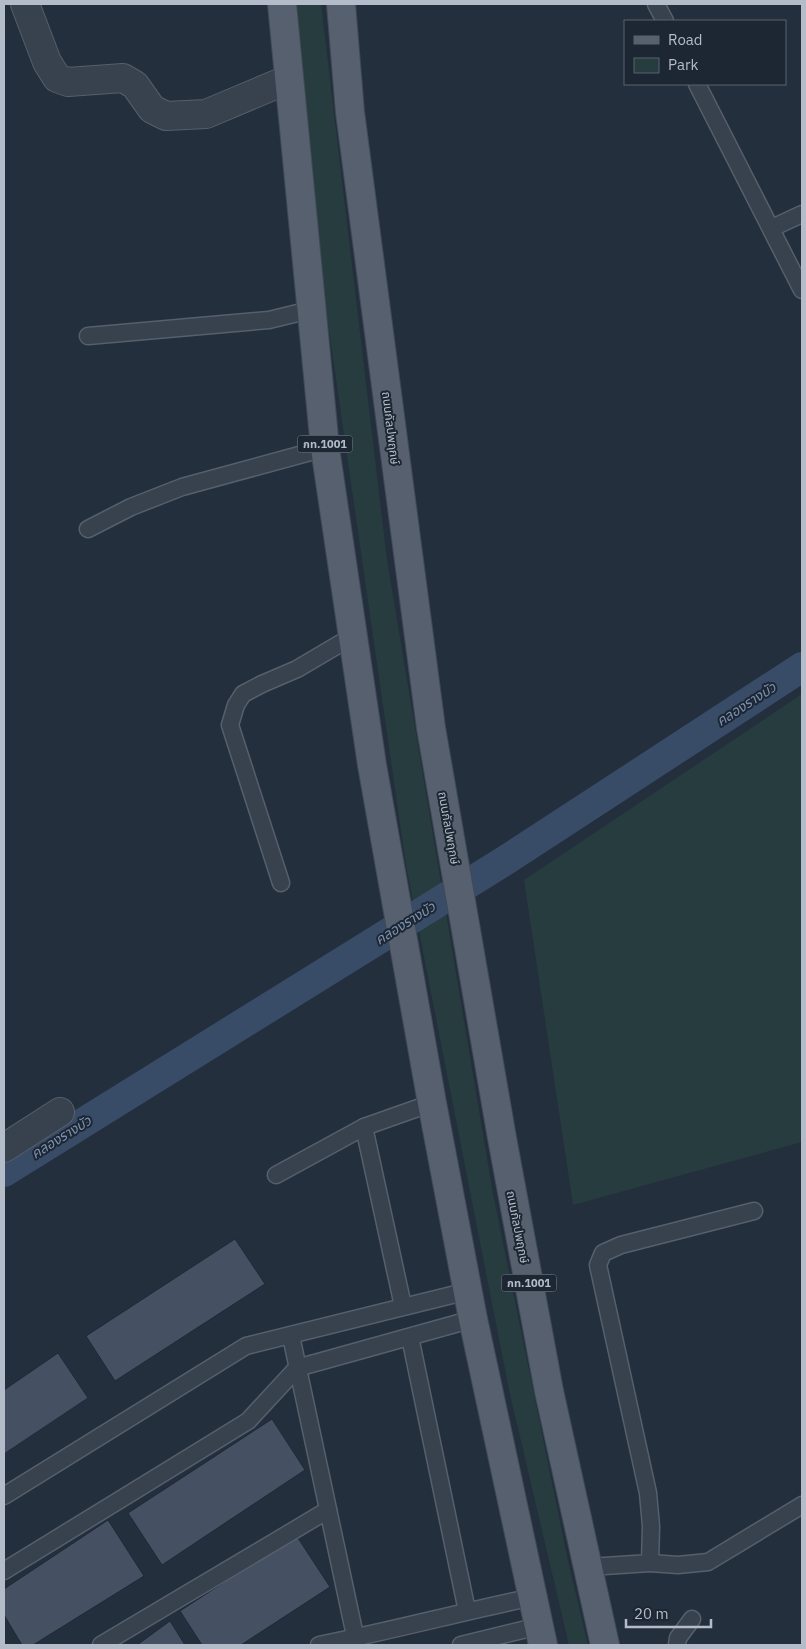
<svg xmlns="http://www.w3.org/2000/svg" width="806" height="1649" font-family="'IBM Plex Sans','Noto Sans Thai',sans-serif">
<style>
.green{fill:#263c3f}
.lines{fill:none;stroke-linecap:round;stroke-linejoin:round}
.canal{stroke:#394c67;stroke-width:30}
.building{fill:#455162;stroke:#1f2835}
.service-casing{stroke:#565f6c;stroke-width:19}
.minor-casing{stroke:#565f6c;stroke-width:30}
.primary-casing{stroke:#414a57;stroke-width:30}
.service{stroke:#38414e;stroke-width:16}
.minor{stroke:#38414e;stroke-width:28}
.primary{stroke:#56606e;stroke-width:28}
.labels{text-anchor:middle;dominant-baseline:central;stroke-width:4;stroke-linejoin:round;paint-order:stroke}
.shield{fill:#1d2633;stroke:#878f9c;stroke-width:1}
.shield-label{font-size:11px;font-weight:bold;fill:#b4bcc9}
.street-label{font-size:12px;fill:#b4bcc9;stroke:#1d2633}
.water-label{font-size:14px;font-style:italic;fill:#7c92b1;stroke:#1d2633}
</style>
<rect width="100%" height="100%" fill="#242f3e"/>
<g class="green">
<path d="M295,4H321L387,560L493,1194L568,1561L588,1645H569L509,1390L406,865L310,198Z"/>
<path d="M802,694V1142L573,1205L524,880Z"/>
</g>
<g class="lines">
<path class="canal" d="M4,1172L506,860L802,667"/>
</g>
<g class="building">
<path d="M235,1239L265,1284L115,1381L86,1336Z"/>
<path d="M58,1353L88,1398L4,1454V1390Z"/>
<path d="M272,1419L305,1470L162,1565L128,1513Z"/>
<path d="M108,1520L144,1576L33,1645H22L4,1615V1589Z"/>
<path d="M296,1535L330,1587L241,1645H202L180,1611Z"/>
<path d="M170,1621L185,1645H137Z"/>
</g>
<g class="lines">
<g class="service-casing">
<g id="service">
<path d="M656,4L665,21"/>
<path d="M697,84L802,290"/>
<path d="M772,228L802,214"/>
<path d="M88,336L269,320L310,310"/>
<path d="M88,529L131,507L182,487L325,448"/>
<path d="M281,883L230,725L236,705L243,694L262,684L297,669L353,636"/>
<path d="M364,1127L403,1306"/>
<path d="M276,1175L364,1127L432,1103"/>
<path d="M291,1336L357,1645"/>
<path d="M410,1337L467,1611"/>
<path d="M4,1496L246,1346L468,1291"/>
<path d="M650,1563L678,1565L708,1562L802,1505"/>
<path d="M589,1567L650,1563L651,1526L648,1493L598,1265L603,1253L621,1245L754,1211"/>
<path d="M4,1571L248,1421L297,1368L473,1319"/>
<path d="M101,1645L328,1510"/>
<path d="M319,1645C391,1631 461,1612 533,1597"/>
<path d="M461,1645L539,1626"/>
<path d="M677,1645L678,1638L692,1619"/>
</g>
</g>
<g class="minor-casing">
<g id="minor">
<path d="M25,4L47,62L57,78L68,82L123,78L135,85L152,109L166,116L206,114L289,79"/>
<path d="M4,1148L60,1112"/>
</g>
</g>
<g class="primary-casing">
<g id="primary">
<path d="M282,4L325,448L372,765L432,1103L473,1319L543,1645"/>
<path d="M341,4L350,112L431,728L502,1138L549,1391L605,1645"/>
</g>
</g>
<use href="#service" class="service"/>
<use href="#minor" class="minor"/>
<use href="#primary" class="primary"/>
</g>
<g class="labels">
<g class="shield">
<rect x="297.5" y="435.5" width="55" height="17" rx="4"/>
<rect x="501.5" y="1274.5" width="55" height="17" rx="4"/>
</g>
<g class="shield-label">
<text x="325" y="444">กท.1001</text>
<text x="529" y="1283">กท.1001</text>
</g>
<g class="street-label">
<text transform="translate(391 428) rotate(83)">ถนนกัลปพฤกษ์</text>
<text transform="translate(449 828) rotate(80)">ถนนกัลปพฤกษ์</text>
<text transform="translate(518 1227) rotate(79)">ถนนกัลปพฤกษ์</text>
</g>
<g class="water-label">
<text transform="translate(746 704) rotate(-33)">คลองรางบัว</text>
<text transform="translate(405 923) rotate(-32)">คลองรางบัว</text>
<text transform="translate(61 1137) rotate(-32)">คลองรางบัว</text>
</g>
</g>
<rect width="806" height="1649" fill="none" stroke="#b4bcc9" stroke-width="10"/>
<rect x="624" y="20" width="162" height="65" fill="#1d2633" stroke="#59626f"/>
<rect x="634" y="36" width="25" height="8" fill="#56606e" stroke="#59626f"/>
<text x="668" y="45" font-size="15" fill="#b4bcc9">Road</text>
<rect x="634" y="58" width="25" height="15" fill="#263c3f" stroke="#59626f"/>
<text x="668" y="70" font-size="15" fill="#b4bcc9">Park</text>
<path d="M626 1619v8h85v-8" fill="none" stroke="#b4bcc9" stroke-width="2.5"/>
<text x="634" y="1619" font-size="15" fill="#b4bcc9" stroke="#1d2633" stroke-width="4" paint-order="stroke">20 m</text>
</svg>
